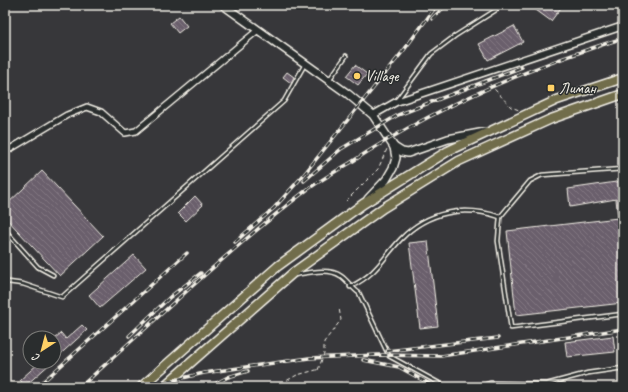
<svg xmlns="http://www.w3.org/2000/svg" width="628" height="392" font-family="Caveat,sans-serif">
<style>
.building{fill:url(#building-back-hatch);stroke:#f4f1e8}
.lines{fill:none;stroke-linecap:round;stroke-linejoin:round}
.service-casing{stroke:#f4f1e8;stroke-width:5.5}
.minor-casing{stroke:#f4f1e8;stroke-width:8}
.tertiary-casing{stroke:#f4f1e8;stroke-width:9}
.secondary-casing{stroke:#f4f1e8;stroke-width:10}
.trunk-casing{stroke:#f4f1e8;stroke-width:11}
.path{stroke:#f4f1e8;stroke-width:1;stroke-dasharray:4 3;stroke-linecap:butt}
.service{stroke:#2a2d2e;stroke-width:2.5}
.minor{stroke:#2a2d2e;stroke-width:5}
.tertiary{stroke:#2a2d2e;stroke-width:6}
.secondary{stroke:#2a2d2e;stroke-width:7}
.trunk{stroke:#716d4b;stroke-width:8}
.rail-casing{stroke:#f4f1e8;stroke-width:3.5}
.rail{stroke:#2a2d2e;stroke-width:2;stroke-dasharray:6;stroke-linecap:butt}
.poi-dot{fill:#ffd166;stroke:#2a2d2e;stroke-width:1.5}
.labels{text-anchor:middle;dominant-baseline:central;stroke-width:3;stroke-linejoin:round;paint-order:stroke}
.poi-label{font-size:16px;fill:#f4f1e8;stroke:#2a2d2e;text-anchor:start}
</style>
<defs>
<pattern id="building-back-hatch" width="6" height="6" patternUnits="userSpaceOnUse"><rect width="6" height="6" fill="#6b5e6c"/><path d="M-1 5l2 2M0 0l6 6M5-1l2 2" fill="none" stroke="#817681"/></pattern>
</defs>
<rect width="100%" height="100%" fill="#37373a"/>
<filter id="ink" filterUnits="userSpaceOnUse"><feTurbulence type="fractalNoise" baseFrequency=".025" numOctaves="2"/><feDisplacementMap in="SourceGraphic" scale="8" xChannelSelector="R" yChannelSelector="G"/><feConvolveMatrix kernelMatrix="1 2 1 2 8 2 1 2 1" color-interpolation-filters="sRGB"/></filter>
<g filter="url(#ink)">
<g class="building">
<path d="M529,5H563L551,21Z"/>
<path d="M179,16L187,26L178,33L170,23Z"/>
<path d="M514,26L523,42L488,60L479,44Z"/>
<path d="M355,65L367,74L358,85L346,76Z"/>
<path d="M287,72L294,77L291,83L283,77Z"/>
<path d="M42,171L103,236L60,276L5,217V206Z"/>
<path d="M623,181V303L516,315L507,231L618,218L616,199L570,207L568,189Z"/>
<path d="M195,196L203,205L186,221L178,213Z"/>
<path d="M428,241L438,326L420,328L409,243Z"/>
<path d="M134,255L146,268L100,308L89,295Z"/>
<path d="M82,325L87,330L54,360V339L61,333L66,339Z"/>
<path d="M613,336L615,352L567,357L565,342Z"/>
<path d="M40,362H52L25,386L20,380Z"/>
</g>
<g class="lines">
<g class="service-casing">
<g id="service">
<path d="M329,80L346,56"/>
<path d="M397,100L431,54L455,36L496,10"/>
<path d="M500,217L530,181L542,175L623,169"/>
<path d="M5,230L38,267L53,275"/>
<path d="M294,275C307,273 329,267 341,276C347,280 352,288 359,293L389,356L446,387"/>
<path d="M5,280L8,282L23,284L62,297L284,101L305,64"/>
<path d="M350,287C377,274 383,258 401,239C428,211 464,205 500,217L498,241L511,328L623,314"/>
<path d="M478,387L490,383L547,384L588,373L623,368"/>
</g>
</g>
<g class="minor-casing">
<path id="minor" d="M5,152L67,115L87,107L101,112L125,133L136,131L258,30"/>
</g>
<g class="tertiary-casing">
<path id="tertiary" d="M373,115L396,102L623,26"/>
</g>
<g class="secondary-casing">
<g id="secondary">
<path d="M223,5L348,94L373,115L394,147L396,158L393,168L386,180L368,199"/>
<path d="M394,147L402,152L408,153L448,139L485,132"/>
</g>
</g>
<g class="trunk-casing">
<g id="trunk">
<path d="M141,387L278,266L363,204L448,151L557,100L623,78"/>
<path d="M163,387L294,272L383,208L459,161L551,119L623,94"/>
</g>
</g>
<g class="path">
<path d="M485,79L511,107L519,110"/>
<path d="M346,201L378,169L387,149"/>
<path d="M318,370L324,354V342L341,320L339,308"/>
<path d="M275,387L297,375L320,369"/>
</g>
<use href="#service" class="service"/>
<use href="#minor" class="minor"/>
<use href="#tertiary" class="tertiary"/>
<use href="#secondary" class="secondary"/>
<use href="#trunk" class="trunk"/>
<g class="rail-casing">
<g id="rail">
<path d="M432,19L446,5"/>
<path d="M304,181L341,149L398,115L522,67"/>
<path d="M235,242L274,208L301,178L404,50L437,5"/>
<path d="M129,336L170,297L201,273"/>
<path d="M387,351L498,338"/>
<path d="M363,360L399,367L435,387"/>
<path d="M37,387L187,253"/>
<path d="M80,387C155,321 228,250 308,189C321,180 336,171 350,163C434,108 527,68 623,38"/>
<path d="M144,387L204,373L309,358L378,355L441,356L623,329"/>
<path d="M209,387L228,377L248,371"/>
</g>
</g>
<use href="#rail" class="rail"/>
</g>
</g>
<g class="poi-dot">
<circle cx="357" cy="76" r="4"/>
<rect x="547" y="84" width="8" height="8" rx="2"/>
</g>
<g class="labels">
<g class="poi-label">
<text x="365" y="76">Village</text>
<text x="559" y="88">Лиман</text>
</g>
</g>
<rect width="628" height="392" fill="none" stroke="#2a2d2e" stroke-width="20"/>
<rect x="10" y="10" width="608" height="372" fill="none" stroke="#f4f1e8" stroke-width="1.5" filter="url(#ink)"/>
<g transform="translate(42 350) rotate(216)"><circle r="19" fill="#2a2d2e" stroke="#7b7b78"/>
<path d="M0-3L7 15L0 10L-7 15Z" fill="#ffd166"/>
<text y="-6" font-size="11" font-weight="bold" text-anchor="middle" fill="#f4f1e8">С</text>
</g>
</svg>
